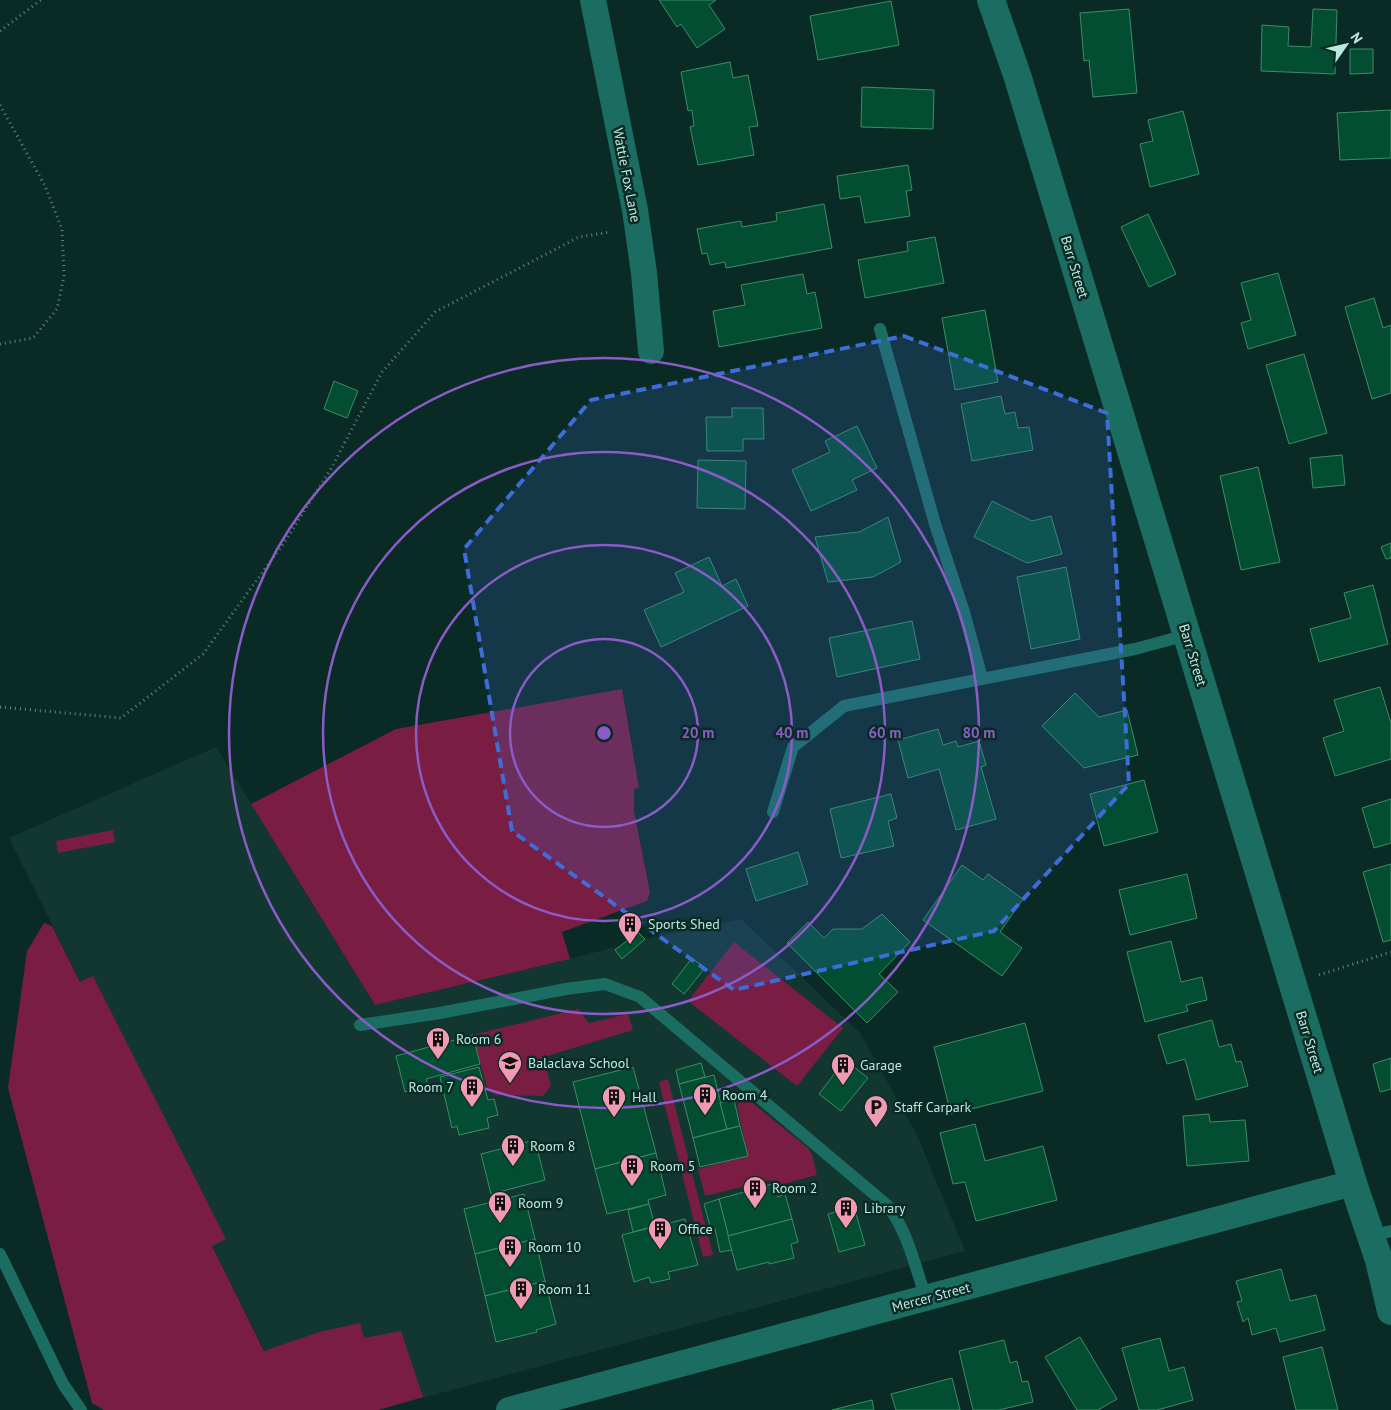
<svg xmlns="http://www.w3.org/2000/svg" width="1391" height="1410" font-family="'PT Sans',sans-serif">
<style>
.built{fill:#123731}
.green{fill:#791d42}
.building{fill:#034e32;stroke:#3d8c67}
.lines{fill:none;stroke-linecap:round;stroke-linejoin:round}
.path{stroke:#5f867e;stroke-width:3;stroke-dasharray:1 4;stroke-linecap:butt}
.lane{stroke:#1c6d61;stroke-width:12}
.street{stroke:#1c6d61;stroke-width:26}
.secondary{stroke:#1c6d61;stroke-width:28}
.marked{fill:#3d6dd9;fill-opacity:0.2;stroke:#3d6dd9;stroke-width:4;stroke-dasharray:10 6;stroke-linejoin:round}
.ring{fill:none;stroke:#8b5bc7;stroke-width:2.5}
.labels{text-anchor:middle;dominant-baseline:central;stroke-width:5;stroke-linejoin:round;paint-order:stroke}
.street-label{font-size:14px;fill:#bbe9df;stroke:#0a2b25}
.poi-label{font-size:14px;fill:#bbe9df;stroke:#0a2b25;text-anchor:start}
.centre{fill:#8b5bc7;stroke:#0a2b25;stroke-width:2.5}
.ring-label{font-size:15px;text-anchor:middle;font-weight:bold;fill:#8b5bc7;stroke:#0a2b25;stroke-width:5;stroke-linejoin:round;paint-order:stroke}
</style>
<rect width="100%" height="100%" fill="#0a2b25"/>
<path class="built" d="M216,747L375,1005L570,959L645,939L741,919L860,1033L917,1135L965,1251L378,1410H294L9,838Z"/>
<g class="green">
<path d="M622,689L639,788L634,789V811L650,893L647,901L562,932L570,959L375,1005L251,804L396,729Z"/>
<path d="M113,830L115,842L58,853L56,841Z"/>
<path d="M44,923L52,926L80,982L93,976L226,1239L212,1246L264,1351L319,1332L360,1323L364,1338L401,1331L423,1397L378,1410H104L92,1403L8,1088L27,951Z"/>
<path d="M734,942L843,1028L797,1086L688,1001Z"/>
<path d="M578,1009L589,1023L628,1014L633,1030L547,1056L545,1064L551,1086L543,1096L495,1095L487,1088L473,1035Z"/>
<path d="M668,1079L713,1255L703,1257L659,1082Z"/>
<path d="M744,1096L808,1148L812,1154L817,1175L776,1186L770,1180L705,1196L698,1169L748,1156L737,1105Z"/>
</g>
<g class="building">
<path d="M659,0H716L709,5L725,29L697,48L681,24L677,27Z"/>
<path d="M891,1L899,45L818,60L810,16Z"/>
<path d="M1129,9L1137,93L1093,97L1089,60L1084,61L1080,13Z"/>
<path d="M1313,9L1337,10L1335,74L1261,71L1262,25L1289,27L1288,46L1311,47Z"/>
<path d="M1350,49H1373V73L1350,74Z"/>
<path d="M730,62L733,78L748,75L758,126L749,127L754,155L698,165L690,127L694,126L692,110L688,111L681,72Z"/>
<path d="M862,87L934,90L933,129L861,127Z"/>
<path d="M1391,110V158L1340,160L1337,113Z"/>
<path d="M1183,111L1199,174L1150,187L1140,144L1153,141L1148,120Z"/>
<path d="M908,165L912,190L906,191L910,216L865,223L860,196L840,199L837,176Z"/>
<path d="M824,204L832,248L726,268L725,262L710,265L707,253L702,254L697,229L741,221L742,227L777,221L776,213Z"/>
<path d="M1148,214L1176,274L1149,287L1121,227Z"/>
<path d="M935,237L944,283L865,298L858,260L908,251L907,242Z"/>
<path d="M1278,273L1296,335L1248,349L1241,323L1251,320L1241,283Z"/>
<path d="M803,274L807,294L815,292L822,328L719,347L713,311L745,305L741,285Z"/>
<path d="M1374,298L1383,328L1391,325V393L1372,399L1345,307Z"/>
<path d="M985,310L998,382L955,390L942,318Z"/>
<path d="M1304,354L1327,433L1289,444L1266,365Z"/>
<path d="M334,381L358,391L347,418L324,409Z"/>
<path d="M1001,396L1005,414L1015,412L1018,428L1029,427L1033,450L972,461L961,404Z"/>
<path d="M732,408H763L764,439H743V451H707L706,417H732Z"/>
<path d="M857,426L877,468L852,480L857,490L811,511L792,470L830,452L825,441Z"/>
<path d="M1342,455L1345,485L1313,488L1310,458Z"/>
<path d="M698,460L746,461L745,509L697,508Z"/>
<path d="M1258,467L1280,562L1241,570L1220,476Z"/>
<path d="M992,501L1032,521L1051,516L1062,554L1027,563L974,537Z"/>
<path d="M888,517L901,562L873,577L828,582L815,537L859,532Z"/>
<path d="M1391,543V558L1386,559L1381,547Z"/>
<path d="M709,557L722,586L736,579L748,606L661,647L644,610L684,592L675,573Z"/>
<path d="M1066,567L1080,639L1031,649L1017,577Z"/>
<path d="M1373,585L1388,644L1319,662L1310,629L1351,618L1344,593Z"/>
<path d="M912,621L920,659L837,677L829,638Z"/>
<path d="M1380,687L1391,723V759L1335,776L1323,738L1344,731L1334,700Z"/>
<path d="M1075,693L1099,717L1127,710L1138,755L1084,768L1042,726Z"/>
<path d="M938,729L943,745L956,741L958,747L979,741L986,765L981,767L996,819L956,830L939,769L908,778L898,740Z"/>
<path d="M1144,780L1158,832L1104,846L1090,794Z"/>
<path d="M891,794L897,818L888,821L894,846L841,858L830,809Z"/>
<path d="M1391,799V843L1374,848L1362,808Z"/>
<path d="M798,852L808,884L756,901L746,869Z"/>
<path d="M1391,864V940L1383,942L1363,872Z"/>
<path d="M962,865L983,880L988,874L1023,899L1000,932L1022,948L1002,976L923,920Z"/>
<path d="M1187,874L1197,918L1130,935L1119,890Z"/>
<path d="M882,914L910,942L879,974L898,992L867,1023L787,943L808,922L824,938L833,929H862Z"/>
<path d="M638,932L645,939L622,959L615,950Z"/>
<path d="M1171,941L1181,982L1202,977L1207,1000L1186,1005L1188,1011L1145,1022L1127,952Z"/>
<path d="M692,958L705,968L684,994L672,984Z"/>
<path d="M1212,1020L1219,1047L1231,1044L1236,1062L1241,1061L1248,1086L1196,1100L1185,1059L1167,1064L1158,1035Z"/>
<path d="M1025,1023L1043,1091L951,1114L934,1047Z"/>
<path d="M473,1035L480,1064L426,1079L428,1085L405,1092L396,1056Z"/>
<path d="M1391,1058V1089L1380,1092L1373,1064Z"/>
<path d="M845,1060L868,1078L841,1111L819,1094Z"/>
<path d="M701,1063L705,1077L679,1084L676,1070Z"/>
<path d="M479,1067L488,1100L494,1099L498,1115L487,1118L489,1128L459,1135L457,1126L452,1128L440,1077Z"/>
<path d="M633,1067L656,1153L595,1169L573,1082Z"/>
<path d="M714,1075L727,1129L693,1138L679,1084Z"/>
<path d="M734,1100L740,1126L727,1129L720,1103Z"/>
<path d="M1209,1114L1210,1122L1245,1120L1249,1161L1187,1166L1183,1116Z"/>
<path d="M975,1124L985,1161L1043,1146L1057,1200L976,1221L965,1182L953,1184L940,1133Z"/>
<path d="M740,1126L748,1156L700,1167L693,1138Z"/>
<path d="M535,1140L545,1180L491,1194L481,1154Z"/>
<path d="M656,1153L666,1195L648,1200L649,1204L607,1214L595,1169Z"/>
<path d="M776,1183L778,1197L785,1194L792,1219L728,1236L719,1199Z"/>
<path d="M524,1194L535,1239L475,1254L464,1209Z"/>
<path d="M719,1199L732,1250L720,1252L715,1229L711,1230L704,1204Z"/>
<path d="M649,1204L655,1226L633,1232L628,1210Z"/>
<path d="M854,1207L865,1245L839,1252L828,1214Z"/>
<path d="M685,1219L698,1265L668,1272L670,1279L651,1283L649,1277L634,1282L622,1235Z"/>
<path d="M792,1219L798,1242L791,1244L794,1258L769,1264V1262L737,1270L728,1236Z"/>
<path d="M535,1239L545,1281L485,1296L475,1254Z"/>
<path d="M1281,1269L1290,1301L1316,1295L1325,1330L1280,1342L1276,1328L1252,1335L1248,1318L1243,1322L1237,1302L1242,1301L1236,1281Z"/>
<path d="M545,1281L556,1324L536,1330L537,1332L496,1342L485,1296Z"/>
<path d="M1080,1337L1117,1399L1098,1410H1077L1045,1357Z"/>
<path d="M1160,1338L1169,1371L1184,1367L1193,1400L1157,1410H1139L1122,1348Z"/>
<path d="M1004,1340L1010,1363L1017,1361L1022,1382L1028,1381L1033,1402L999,1410H973L959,1351Z"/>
<path d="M1322,1347L1338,1410H1296L1283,1357Z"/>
<path d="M952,1378L960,1410H896L891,1394Z"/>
<path d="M872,1400L874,1410H832Z"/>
</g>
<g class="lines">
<g class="path">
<path d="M0,31L41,0"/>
<path d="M0,105L45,186L62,229L64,276L57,309L33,338L0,344"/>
<path d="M0,707L121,718L203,654L286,540L332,467L382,372L435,312L579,237L610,232"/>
<path d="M1319,975L1391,952"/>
</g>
<g class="lane">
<path d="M880,329L935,524L964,612L982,678"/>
<path d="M773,812L793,747L844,706L1135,649L1187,635"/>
<path d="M360,1025L440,1013L566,989L605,984L640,997L887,1205C908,1231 915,1267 926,1298"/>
<path d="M1370,1236L1391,1231"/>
<path d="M0,1254L63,1384L81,1410"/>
</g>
<g class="street">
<path d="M593,0L635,210L644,273L651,351"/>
<path d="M509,1410L1353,1183"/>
</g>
<path class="secondary" d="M991,0L1018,78L1353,1183L1379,1260L1391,1311"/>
</g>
<path class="marked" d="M904,336L1107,413L1129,784L994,931L734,990L512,831L464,549L591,400Z"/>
<g class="ring">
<circle cx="604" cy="733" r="94"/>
<circle cx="604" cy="733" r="188"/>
<circle cx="604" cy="733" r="281"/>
<circle cx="604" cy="733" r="375"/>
</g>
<defs>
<g id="building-pin" transform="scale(1.25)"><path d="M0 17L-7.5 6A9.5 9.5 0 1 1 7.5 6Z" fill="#f19ab3" stroke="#0a2b25"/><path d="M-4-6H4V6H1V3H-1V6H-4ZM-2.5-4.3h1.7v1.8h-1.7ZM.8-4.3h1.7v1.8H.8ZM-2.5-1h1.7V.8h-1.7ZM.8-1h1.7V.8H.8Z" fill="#111"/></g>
<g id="school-pin" transform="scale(1.25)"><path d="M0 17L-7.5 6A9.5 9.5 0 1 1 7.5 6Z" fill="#f19ab3" stroke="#0a2b25"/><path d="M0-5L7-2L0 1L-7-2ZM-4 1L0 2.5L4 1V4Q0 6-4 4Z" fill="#111"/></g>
<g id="parking-pin" transform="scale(1.25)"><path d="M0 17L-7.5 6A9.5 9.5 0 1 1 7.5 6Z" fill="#f19ab3" stroke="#0a2b25"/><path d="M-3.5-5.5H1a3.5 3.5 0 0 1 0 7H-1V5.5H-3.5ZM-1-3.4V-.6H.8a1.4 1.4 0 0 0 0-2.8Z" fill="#111"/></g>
</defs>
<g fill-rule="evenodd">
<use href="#building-pin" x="630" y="924"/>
<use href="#building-pin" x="438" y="1039"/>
<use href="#school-pin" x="510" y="1063"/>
<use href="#building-pin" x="843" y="1065"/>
<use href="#building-pin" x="472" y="1087"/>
<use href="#building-pin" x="705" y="1095"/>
<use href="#building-pin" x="614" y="1097"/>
<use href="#parking-pin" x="876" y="1107"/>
<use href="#building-pin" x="513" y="1146"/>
<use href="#building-pin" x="632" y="1166"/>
<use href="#building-pin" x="755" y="1188"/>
<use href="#building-pin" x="500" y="1203"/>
<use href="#building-pin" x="846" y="1208"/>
<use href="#building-pin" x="660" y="1229"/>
<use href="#building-pin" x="510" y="1247"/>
<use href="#building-pin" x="521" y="1289"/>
</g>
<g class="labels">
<g class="street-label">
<text transform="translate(627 175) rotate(79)">Wattie Fox Lane</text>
<text transform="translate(1075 267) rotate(73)">Barr Street</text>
<text transform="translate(1193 655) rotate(73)">Barr Street</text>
<text transform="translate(1310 1042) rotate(73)">Barr Street</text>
<text transform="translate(931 1297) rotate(-15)">Mercer Street</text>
</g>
<g class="poi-label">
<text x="648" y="924">Sports Shed</text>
<text x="456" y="1039">Room 6</text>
<text x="528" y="1063">Balaclava School</text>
<text x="860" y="1065">Garage</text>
<text x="454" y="1087" text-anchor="end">Room 7</text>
<text x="722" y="1095">Room 4</text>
<text x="632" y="1097">Hall</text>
<text x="894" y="1107">Staff Carpark</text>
<text x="530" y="1146">Room 8</text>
<text x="650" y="1166">Room 5</text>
<text x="772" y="1188">Room 2</text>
<text x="518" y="1203">Room 9</text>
<text x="864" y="1208">Library</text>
<text x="678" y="1229">Office</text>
<text x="528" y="1247">Room 10</text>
<text x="538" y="1289">Room 11</text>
</g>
</g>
<circle cx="604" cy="733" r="8" class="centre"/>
<g class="ring-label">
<text x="698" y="738">20 m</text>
<text x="792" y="738">40 m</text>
<text x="885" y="738">60 m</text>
<text x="979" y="738">80 m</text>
</g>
<g transform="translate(1346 45) rotate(56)" stroke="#0a2b25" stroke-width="4" paint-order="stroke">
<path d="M0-4L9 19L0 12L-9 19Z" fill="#bbe9df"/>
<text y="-8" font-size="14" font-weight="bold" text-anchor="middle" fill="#bbe9df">N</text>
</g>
</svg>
